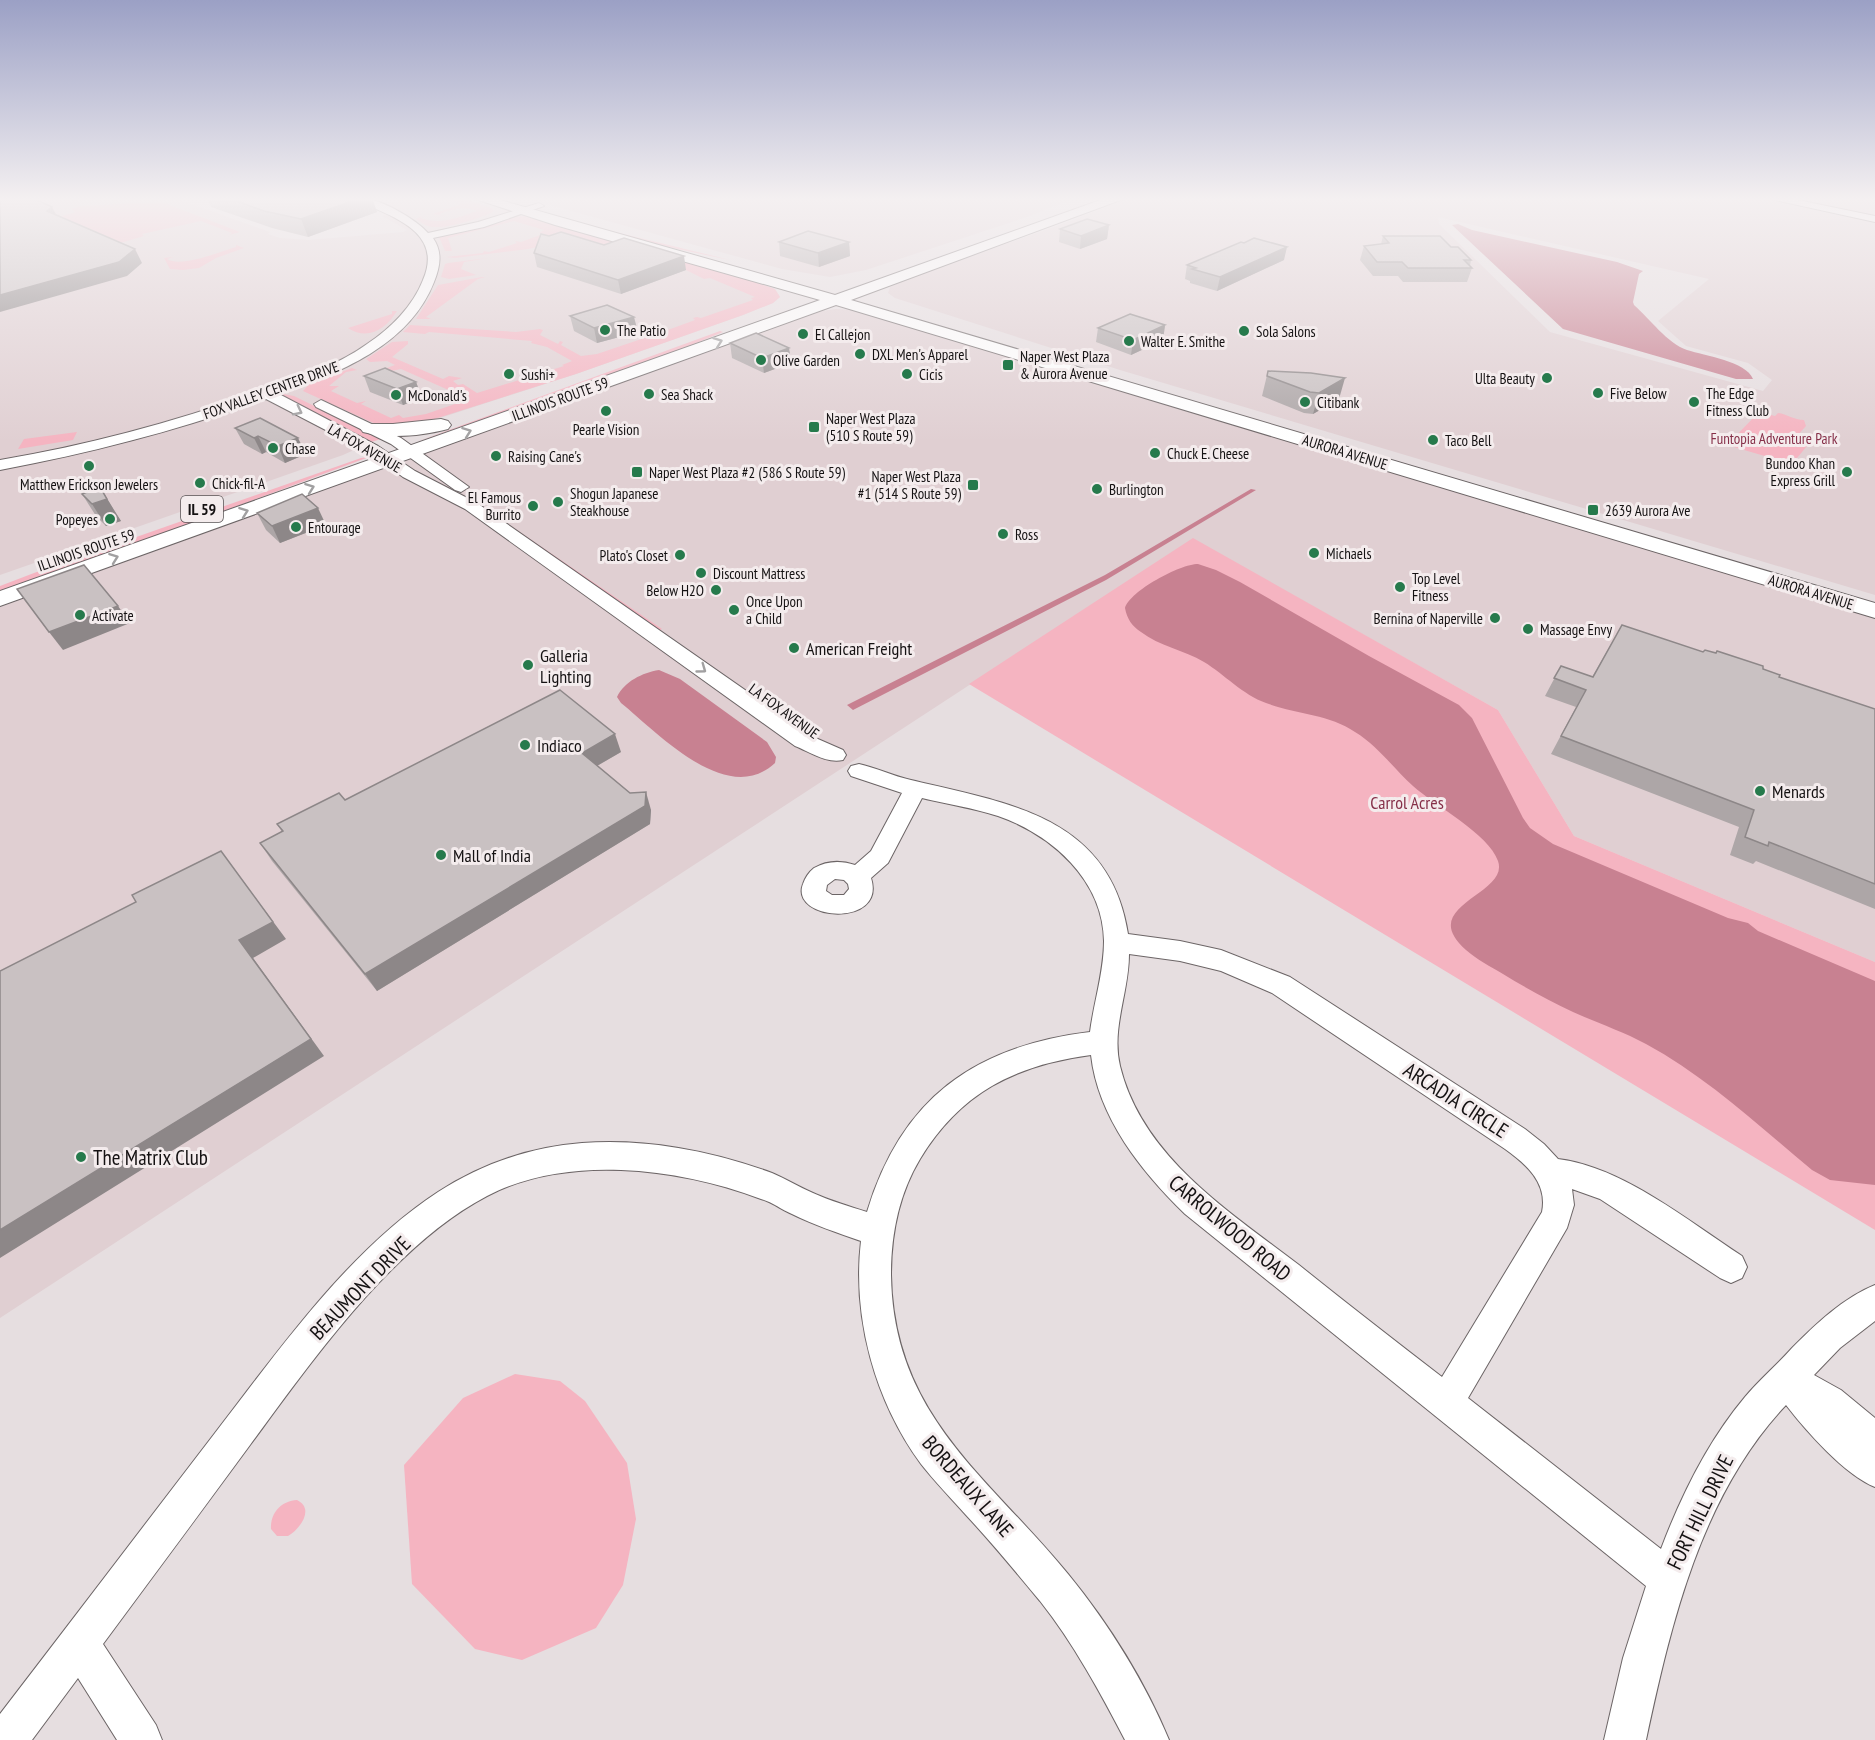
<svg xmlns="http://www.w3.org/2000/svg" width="1875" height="1740" font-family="'PT Sans Narrow',sans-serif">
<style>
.built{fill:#e0cfd2;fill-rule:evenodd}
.green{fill:#f5b4c1}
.water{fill:#c88191}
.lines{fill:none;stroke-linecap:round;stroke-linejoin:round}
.minor-casing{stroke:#6c6566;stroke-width:2}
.major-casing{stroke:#6c6566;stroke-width:2}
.minor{fill:#fff;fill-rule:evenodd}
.major{fill:#fff;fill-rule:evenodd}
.wall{fill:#ada6a7}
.shaded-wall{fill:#8d8788}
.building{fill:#c9c1c2;stroke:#8d8788;stroke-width:1.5}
.oneway{stroke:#a1a0a1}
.poi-dot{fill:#267a4c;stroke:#f4eced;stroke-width:2}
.labels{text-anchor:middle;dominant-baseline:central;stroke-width:6;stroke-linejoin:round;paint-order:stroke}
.far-poi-label{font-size:15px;fill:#151213;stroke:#f4eced;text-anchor:start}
.far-street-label{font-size:15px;fill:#151213;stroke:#f4eced}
.far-park-label{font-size:15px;fill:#863049;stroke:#f4eced}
.shield{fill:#f4eced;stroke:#585354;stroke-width:1.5}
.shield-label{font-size:16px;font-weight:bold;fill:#151213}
.poi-label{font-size:18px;fill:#151213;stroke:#f4eced;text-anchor:start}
.park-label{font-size:18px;fill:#863049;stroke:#f4eced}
.near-street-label{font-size:21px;fill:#151213;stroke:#f4eced}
.near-poi-label{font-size:21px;fill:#151213;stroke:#f4eced;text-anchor:start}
</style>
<rect width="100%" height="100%" fill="#e6dee0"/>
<g class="built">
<path d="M0,198H174L270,232L268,234L280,238L309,240L403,232L407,230L382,216L401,212L389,204L406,198H462L683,258L775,289L780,297L773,303L743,315L576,374L440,418L407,426L343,455L0,575Z"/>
<path d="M524,198H1075L1027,217L866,270L830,277L782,269Z"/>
<path d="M1129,198H1875V595L1120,370L895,298L888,293L890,287L913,276L1057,226ZM1438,217L1709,279L1658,321L1686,346L1748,363L1772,380L1763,391L1550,332L1439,224Z"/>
<path d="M836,309L854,310L1875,615V962L1574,836L1498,710L1193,539L0,1318V607L750,335L815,312Z"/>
</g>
<g class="green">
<path d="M443,198H462L491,208L494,211C483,218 441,231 428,226C424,225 419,221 416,219L424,215L420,218C442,225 457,218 477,211C462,205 451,210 439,214L445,216L433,214L461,204Z"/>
<path d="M162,202L240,232L229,235L232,233L201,221L142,234L144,236L107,247L55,218L73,213L75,212L72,209L81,206Z"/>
<path d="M525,216L683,258L775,289L780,297L773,303L743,315L576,374L425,422L380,426L303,391L309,384L352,368L357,370L346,372L329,386H339L331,391L357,403L366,401L361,404L391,418L399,415L403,418L426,414L458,403L460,401L456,400L462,396L401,369L391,371L384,369L395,365L387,361L370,362L366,359L392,342L408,341V344L392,357L443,379L449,376L462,378L453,381L458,385L463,384L477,393L564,366L562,365L572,361L547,347L531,343L532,341L429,332L425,334L403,332L410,325L516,332L540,329L543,330L540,335L558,344L560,341L563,342L561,345L581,356L597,354L662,332L655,331L661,329L665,331L695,320L693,318L697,317L701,318L753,300L751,298L755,297L710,278L704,279L686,270L563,242L528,249L455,258L446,257L483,253L484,251L489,252L517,243L515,241L521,242L543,234L539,233L544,230L514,221L448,238L452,251H457H445L439,237L514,217Z"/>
<path d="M587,225L730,260L644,242Z"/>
<path d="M236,245L244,248L216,258L199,268L183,270L170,269L164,258L173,257L167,259C181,268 219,252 236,247Z"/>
<path d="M488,258L464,262L461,269L476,275L449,279L441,277L445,264L448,263Z"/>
<path d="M482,277H485L478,279L426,317L431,319H416L438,285Z"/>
<path d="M392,311H397C386,329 368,341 348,328L392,314Z"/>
<path d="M720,331L723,332L646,364L416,442Z"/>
<path d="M283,394L294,396L381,439L371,442L283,399Z"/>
<path d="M1759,412L1775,416L1778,413C1787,414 1794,420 1804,420L1806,426L1797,436L1812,440L1792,464L1727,445Z"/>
<path d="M77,432L73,440L18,449L24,439Z"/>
<path d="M369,457L0,594V586L34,573L361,458Z"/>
<path d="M483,507L662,629L655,632Z"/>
<path d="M1193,538L1498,710L1574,836L1875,962V1230L969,684Z"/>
<path d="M515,1374L560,1381L585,1401L627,1463L636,1519L623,1585L596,1628L522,1660L475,1649L412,1584L404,1465L463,1398Z"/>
<path d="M297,1500C315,1509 300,1529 288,1536H277L271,1529C270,1513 281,1501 297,1500Z"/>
</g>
<g class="water">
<path d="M1458,224L1472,230L1617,262L1643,271L1639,274L1633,302L1634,305C1650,319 1667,343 1687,350C1705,356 1746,361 1753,379H1736L1563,329L1452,225Z"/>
<path d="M1251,489L1256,490L1106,580L853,710L847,705L1105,575Z"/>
<path d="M1198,564L1216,570L1240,582L1369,656L1459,705L1472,718L1523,818L1530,828L1553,844L1728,918L1748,923L1758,931L1875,981V1185L1830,1180L1812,1170C1759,1126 1707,1077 1646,1044C1622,1031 1597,1023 1573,1012C1549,1001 1526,988 1503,974C1491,967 1476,959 1466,950C1415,905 1510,895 1498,861C1489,834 1434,805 1413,786C1393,768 1378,746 1355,732C1329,714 1295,714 1266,703C1243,695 1224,674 1204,662C1184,650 1159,646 1141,632C1132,626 1127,619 1125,608C1130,591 1180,564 1198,564Z"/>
<path d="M659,670L680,679L767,742L776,757L775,763C727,808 657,732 621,703L617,697C625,681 642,673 659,670Z"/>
</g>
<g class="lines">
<g class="minor-casing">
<g id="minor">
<path d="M1766,198H1788L1875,216V222Z"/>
<path d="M362,199C379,197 417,220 428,233L478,222L539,203L544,206L484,227L433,238C443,252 440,267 434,282C409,346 339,373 279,394L378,446L415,471L477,503L811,736L843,750L846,755L843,760C827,764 810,752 795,746L465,509L403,477L368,452L266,399C179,430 91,453 0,470V460C89,445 174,422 259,392C296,379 335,367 367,344C390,329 413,306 423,280C443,234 397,218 362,203Z"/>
<path d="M321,400L401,438L469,487L461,492L455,490L391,444L316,407L314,404Z"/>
<path d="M859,764C877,768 893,776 911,780C1007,803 1110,816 1128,934L1180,941L1221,950L1290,977L1525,1129L1544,1144L1558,1159C1623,1167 1688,1221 1742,1256L1747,1267L1742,1278L1731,1283L1720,1278L1600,1199L1572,1189L1574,1205L1567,1228L1468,1398L1661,1549C1681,1496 1708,1441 1745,1397C1759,1380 1777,1365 1792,1348C1816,1324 1843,1298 1875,1285V1321L1840,1348L1814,1375L1841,1390L1875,1418V1487C1845,1475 1806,1431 1786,1405C1701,1495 1671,1623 1646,1740H1604L1623,1658L1646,1586L1185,1214C1142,1172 1098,1118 1091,1055C1015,1065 960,1093 920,1159C899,1194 891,1234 891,1275C893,1416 988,1476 1068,1574C1108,1623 1145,1682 1169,1740H1125C1100,1692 1074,1644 1040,1601C1016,1572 992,1543 966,1515C951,1498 935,1482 921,1464C875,1401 852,1318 861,1241C838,1233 814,1225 792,1214C782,1210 772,1202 761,1199C716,1182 669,1172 621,1170C576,1168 527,1175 487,1196C393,1245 312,1361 250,1445C201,1512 152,1578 103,1644L156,1725L162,1740H117L78,1678L32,1740H0V1714C72,1620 143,1527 215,1433C279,1350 349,1250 438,1192C481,1164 531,1147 582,1143C645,1138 713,1151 772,1173C786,1179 799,1187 813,1193C830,1201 849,1206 867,1212C901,1099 974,1046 1090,1032C1094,1001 1104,972 1104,941C1103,880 1052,835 998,816C973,808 947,804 922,798L888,863L871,878C887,928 789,921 803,884C805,878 809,872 814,868C826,861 841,860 855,865L871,851L902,793L851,776L848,771L851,766ZM835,879L844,880L848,884L849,889L844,895H832L826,891L827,885ZM1129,954L1180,961L1221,971L1272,993L1505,1149C1526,1164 1548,1183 1542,1212L1442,1377C1394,1340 1346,1303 1299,1265C1230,1212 1142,1157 1120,1066C1111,1028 1129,993 1129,954Z"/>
</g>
</g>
<g class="major-casing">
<g id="major">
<path d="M472,198H493L835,295L1106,198H1126L851,300L1875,603V618L836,305L0,606V591L820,300L555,225Z"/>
<path d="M441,419L448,421L451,425L448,429C422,436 389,439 363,432L360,428L363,424H393Z"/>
</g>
</g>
<use href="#minor" class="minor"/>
<use href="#major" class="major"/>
</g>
<g class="wall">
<path d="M207,198H372L377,212L308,237L272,228L211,207Z"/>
<path d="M1109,225L1107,239L1080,249L1059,242L1060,229Z"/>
<path d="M549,236L686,270L621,294L537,267L534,253Z"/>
<path d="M1383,236L1451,247L1471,260L1470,266L1472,268L1467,282H1403L1398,276H1373L1360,260L1364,246L1381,244Z"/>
<path d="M779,242H849L850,256L819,267L780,256Z"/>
<path d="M1284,260L1217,291L1190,283V281L1185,279L1187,265Z"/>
<path d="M570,316L638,332L597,343L574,331Z"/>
<path d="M1165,325L1163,340L1131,355L1096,342L1098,328Z"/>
<path d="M730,343L789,348L791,363L764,373L732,358Z"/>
<path d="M1268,371L1339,399L1313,414L1304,413L1262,396Z"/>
<path d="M364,376L416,382L422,398L403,405L370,392Z"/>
<path d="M235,428L306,454L285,463L266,452L262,454L244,444Z"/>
<path d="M100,487L114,510L121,521L106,526L96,516L82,494Z"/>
<path d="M257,513L326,525L280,543L266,530Z"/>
<path d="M1622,625L1703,652L1763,669L1779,677L1875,709V909L1756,861L1753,864L1730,855L1739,827L1551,754L1576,707L1545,696L1561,666L1592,677Z"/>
<path d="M621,752L597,766L651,810L650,824L377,991L272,861L260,843L282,832L277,824L345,800Z"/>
</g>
<g class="shaded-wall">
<path d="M361,198H372L377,212L308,237L301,219Z"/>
<path d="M52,207L59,220L47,211Z"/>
<path d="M1109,225L1107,239L1080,249L1081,236Z"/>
<path d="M849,242L850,256L819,267L818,253Z"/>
<path d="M1287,247L1284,260L1217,291L1220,277Z"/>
<path d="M135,249L142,263L127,276L0,312V295Z"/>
<path d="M684,256L686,270L621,294L618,280Z"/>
<path d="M634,317L638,332L597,343L594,328Z"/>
<path d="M1165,325L1163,340L1131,355L1133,340Z"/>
<path d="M789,348L791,363L764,373L762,358Z"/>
<path d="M1345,378L1339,399L1313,414L1319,393Z"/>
<path d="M416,382L422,398L403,405L397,389Z"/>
<path d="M258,436L266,452L262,454L254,438Z"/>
<path d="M298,438L306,454L285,463L278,446Z"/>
<path d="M100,487L114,510L121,521L106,526L92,504Z"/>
<path d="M318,508L326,525L280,543L272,526Z"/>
<path d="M118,606L130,623L63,650L49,632Z"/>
<path d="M615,734L621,752L588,771L582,753Z"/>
<path d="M646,792L651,810L650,824L377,991L365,974Z"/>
<path d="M221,851L286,939L253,958L324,1056L0,1258V1230L239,940Z"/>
</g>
<g class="building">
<path d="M0,198H33L52,207L47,211L135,249L119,262L0,295Z"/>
<path d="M228,198H361L301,219L264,211Z"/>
<path d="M1087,219L1109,225L1081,236L1060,229Z"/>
<path d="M808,231L849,242L818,253L779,242Z"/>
<path d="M561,232L604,245L624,238L684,256L618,280L534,253L541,234L549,236Z"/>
<path d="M1383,236H1440L1451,247H1458L1471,260H1464L1472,268H1408L1402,262H1377L1364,246L1389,243Z"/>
<path d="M1254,238L1287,247L1220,277L1192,269L1196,268L1187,265L1241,242L1244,243Z"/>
<path d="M607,305L634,317L594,328L570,316Z"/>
<path d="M1130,314L1165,325L1133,340L1098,328Z"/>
<path d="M756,333L789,348L762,358L730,343Z"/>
<path d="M385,368L416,382L397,389L364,376Z"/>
<path d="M1268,371L1311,373L1345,378L1319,393L1310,392L1267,376Z"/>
<path d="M260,418L298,438L278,446L258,436L254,438L235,428Z"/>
<path d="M100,487L107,499L92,504L82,494Z"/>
<path d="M302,494L318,508L272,526L257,513Z"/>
<path d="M84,565L118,606L49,632L17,589Z"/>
<path d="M1622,625L1703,652L1705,650L1716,653L1717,651L1763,666V669L1780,675L1779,677L1875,709V884L1769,842L1768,846L1745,837L1754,810L1561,736L1586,690L1554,678L1561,666L1593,677Z"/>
<path d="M560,690L615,734L582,753L630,793L646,792L645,806L365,974L260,843L283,831L277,824L339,793L345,800Z"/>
<path d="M221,851L273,922L239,940L311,1039L0,1230V971L136,902L132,895Z"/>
</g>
<defs><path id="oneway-chevron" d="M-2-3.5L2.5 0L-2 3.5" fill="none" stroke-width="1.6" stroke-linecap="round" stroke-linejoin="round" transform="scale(1.5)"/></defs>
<g class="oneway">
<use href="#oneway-chevron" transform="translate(718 342) rotate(-20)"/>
<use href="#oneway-chevron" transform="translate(298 411) rotate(27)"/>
<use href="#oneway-chevron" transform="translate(467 432) rotate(-20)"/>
<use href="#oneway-chevron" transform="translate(310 488) rotate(-20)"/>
<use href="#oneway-chevron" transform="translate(244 512) rotate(-20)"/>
<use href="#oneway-chevron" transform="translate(114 558) rotate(-20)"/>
<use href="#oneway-chevron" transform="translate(702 669) rotate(36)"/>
</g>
<linearGradient id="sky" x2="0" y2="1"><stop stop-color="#9ba0c5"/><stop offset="0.45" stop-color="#f4f0f1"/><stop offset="1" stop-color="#f4f0f1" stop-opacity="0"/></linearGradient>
<rect width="1875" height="442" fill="url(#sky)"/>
<g class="poi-dot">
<circle cx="605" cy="330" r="6"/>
<circle cx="1244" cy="331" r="6"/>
<circle cx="803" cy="334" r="6"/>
<circle cx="1129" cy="341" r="6"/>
<circle cx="860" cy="354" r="6"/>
<circle cx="761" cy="360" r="6"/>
<rect x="1002" y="359" width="12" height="12" rx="3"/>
<circle cx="509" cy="374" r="6"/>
<circle cx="907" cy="374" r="6"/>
<circle cx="1547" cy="378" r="6"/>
<circle cx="1598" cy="393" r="6"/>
<circle cx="649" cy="394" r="6"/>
<circle cx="396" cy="395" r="6"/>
<circle cx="1305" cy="402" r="6"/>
<circle cx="1694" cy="402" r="6"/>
<circle cx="606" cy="411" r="6"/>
<rect x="808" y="421" width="12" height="12" rx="3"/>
<circle cx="1433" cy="440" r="6"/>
<circle cx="273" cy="448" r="6"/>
<circle cx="1155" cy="453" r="6"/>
<circle cx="496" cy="456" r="6"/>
<circle cx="89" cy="466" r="6"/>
<rect x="631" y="466" width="12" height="12" rx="3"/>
<circle cx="1847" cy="472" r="6"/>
<circle cx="200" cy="483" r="6"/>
<rect x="967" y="479" width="12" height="12" rx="3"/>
<circle cx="1097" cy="489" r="6"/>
<circle cx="558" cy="502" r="6"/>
<circle cx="533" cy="506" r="6"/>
<rect x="1587" y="504" width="12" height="12" rx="3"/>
<circle cx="110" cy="519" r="6"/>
<circle cx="296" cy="527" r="6"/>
<circle cx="1003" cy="534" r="6"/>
<circle cx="1314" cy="553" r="6"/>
<circle cx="680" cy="555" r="6"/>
<circle cx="701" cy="573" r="6"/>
<circle cx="1400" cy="587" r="6"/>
<circle cx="716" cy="590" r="6"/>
<circle cx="734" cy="610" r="6"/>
<circle cx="80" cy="615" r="6"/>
<circle cx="1495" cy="618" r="6"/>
<circle cx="1528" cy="629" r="6"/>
<circle cx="794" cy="648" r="6"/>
<circle cx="528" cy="665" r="6"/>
<circle cx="525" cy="745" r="6"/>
<circle cx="1760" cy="791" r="6"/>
<circle cx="441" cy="855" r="6"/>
<circle cx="81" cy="1157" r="6"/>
</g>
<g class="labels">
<g class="far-poi-label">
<text x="617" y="330">The Patio</text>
<text x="1256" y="331">Sola Salons</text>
<text x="815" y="334">El Callejon</text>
<text x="1141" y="341">Walter E. Smithe</text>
<text x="872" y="354">DXL Men's Apparel</text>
<text x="1020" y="356">Naper West Plaza<tspan x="1020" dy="17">&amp; Aurora Avenue</tspan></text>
<text x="773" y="360">Olive Garden</text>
<text x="521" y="374">Sushi+</text>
<text x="919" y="374">Cicis</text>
<text x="1535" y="378" text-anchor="end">Ulta Beauty</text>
<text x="1610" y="393">Five Below</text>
<text x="1706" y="393">The Edge<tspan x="1706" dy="17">Fitness Club</tspan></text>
<text x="661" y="394">Sea Shack</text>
<text x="408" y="395">McDonald's</text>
<text x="1317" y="402">Citibank</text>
<text x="826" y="418">Naper West Plaza<tspan x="826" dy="17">(510 S Route 59)</tspan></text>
<text x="606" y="429" text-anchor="middle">Pearle Vision</text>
<text x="1445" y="440">Taco Bell</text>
<text x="285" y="448">Chase</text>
<text x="1167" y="453">Chuck E. Cheese</text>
<text x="508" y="456">Raising Cane's</text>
<text x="1835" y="463" text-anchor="end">Bundoo Khan<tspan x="1835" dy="17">Express Grill</tspan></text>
<text x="649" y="472">Naper West Plaza #2 (586 S Route 59)</text>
<text x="961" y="476" text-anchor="end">Naper West Plaza<tspan x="961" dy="17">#1 (514 S Route 59)</tspan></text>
<text x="212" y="483">Chick-fil-A</text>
<text x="89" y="484" text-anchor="middle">Matthew Erickson Jewelers</text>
<text x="1109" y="489">Burlington</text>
<text x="570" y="493">Shogun Japanese<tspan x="570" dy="17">Steakhouse</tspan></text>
<text x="521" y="497" text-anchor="end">El Famous<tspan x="521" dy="17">Burrito</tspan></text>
<text x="1605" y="510">2639 Aurora Ave</text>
<text x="98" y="519" text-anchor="end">Popeyes</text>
<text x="308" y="527">Entourage</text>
<text x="1015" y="534">Ross</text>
<text x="1326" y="553">Michaels</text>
<text x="668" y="555" text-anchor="end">Plato's Closet</text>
<text x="713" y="573">Discount Mattress</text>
<text x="1412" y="578">Top Level<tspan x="1412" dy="17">Fitness</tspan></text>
<text x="704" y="590" text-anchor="end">Below H2O</text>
<text x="746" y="601">Once Upon<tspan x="746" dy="17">a Child</tspan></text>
<text x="92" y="615">Activate</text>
<text x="1483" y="618" text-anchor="end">Bernina of Naperville</text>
<text x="1540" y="629">Massage Envy</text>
</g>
<g class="far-street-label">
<text transform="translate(271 390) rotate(-20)">FOX VALLEY CENTER DRIVE</text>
<text transform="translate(560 399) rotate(-20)">ILLINOIS ROUTE 59</text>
<text transform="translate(365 448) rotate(30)">LA FOX AVENUE</text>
<text transform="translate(1345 452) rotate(17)">AURORA AVENUE</text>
<text transform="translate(86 550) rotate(-19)">ILLINOIS ROUTE 59</text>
<text transform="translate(1811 592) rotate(17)">AURORA AVENUE</text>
<text transform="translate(784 711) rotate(36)">LA FOX AVENUE</text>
</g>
<g class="far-park-label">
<text x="1774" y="438">Funtopia Adventure Park</text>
</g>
<rect class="shield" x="181" y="496" width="42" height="26" rx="4.5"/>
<g class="shield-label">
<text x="202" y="509">IL 59</text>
</g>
<g class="poi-label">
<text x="806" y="648">American Freight</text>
<text x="540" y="655">Galleria<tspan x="540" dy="21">Lighting</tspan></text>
<text x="537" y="745">Indiaco</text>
<text x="1772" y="791">Menards</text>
<text x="453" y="855">Mall of India</text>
</g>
<g class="park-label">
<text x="1407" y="802">Carrol Acres</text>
</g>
<g class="near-street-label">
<text transform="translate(1456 1100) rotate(33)">ARCADIA CIRCLE</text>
<text transform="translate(1230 1228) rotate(40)">CARROLWOOD ROAD</text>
<text transform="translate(360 1288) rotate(-46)">BEAUMONT DRIVE</text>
<text transform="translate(968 1486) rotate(49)">BORDEAUX LANE</text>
<text transform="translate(1700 1512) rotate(-64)">FORT HILL DRIVE</text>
</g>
<g class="near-poi-label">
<text x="93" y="1157">The Matrix Club</text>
</g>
</g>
</svg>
